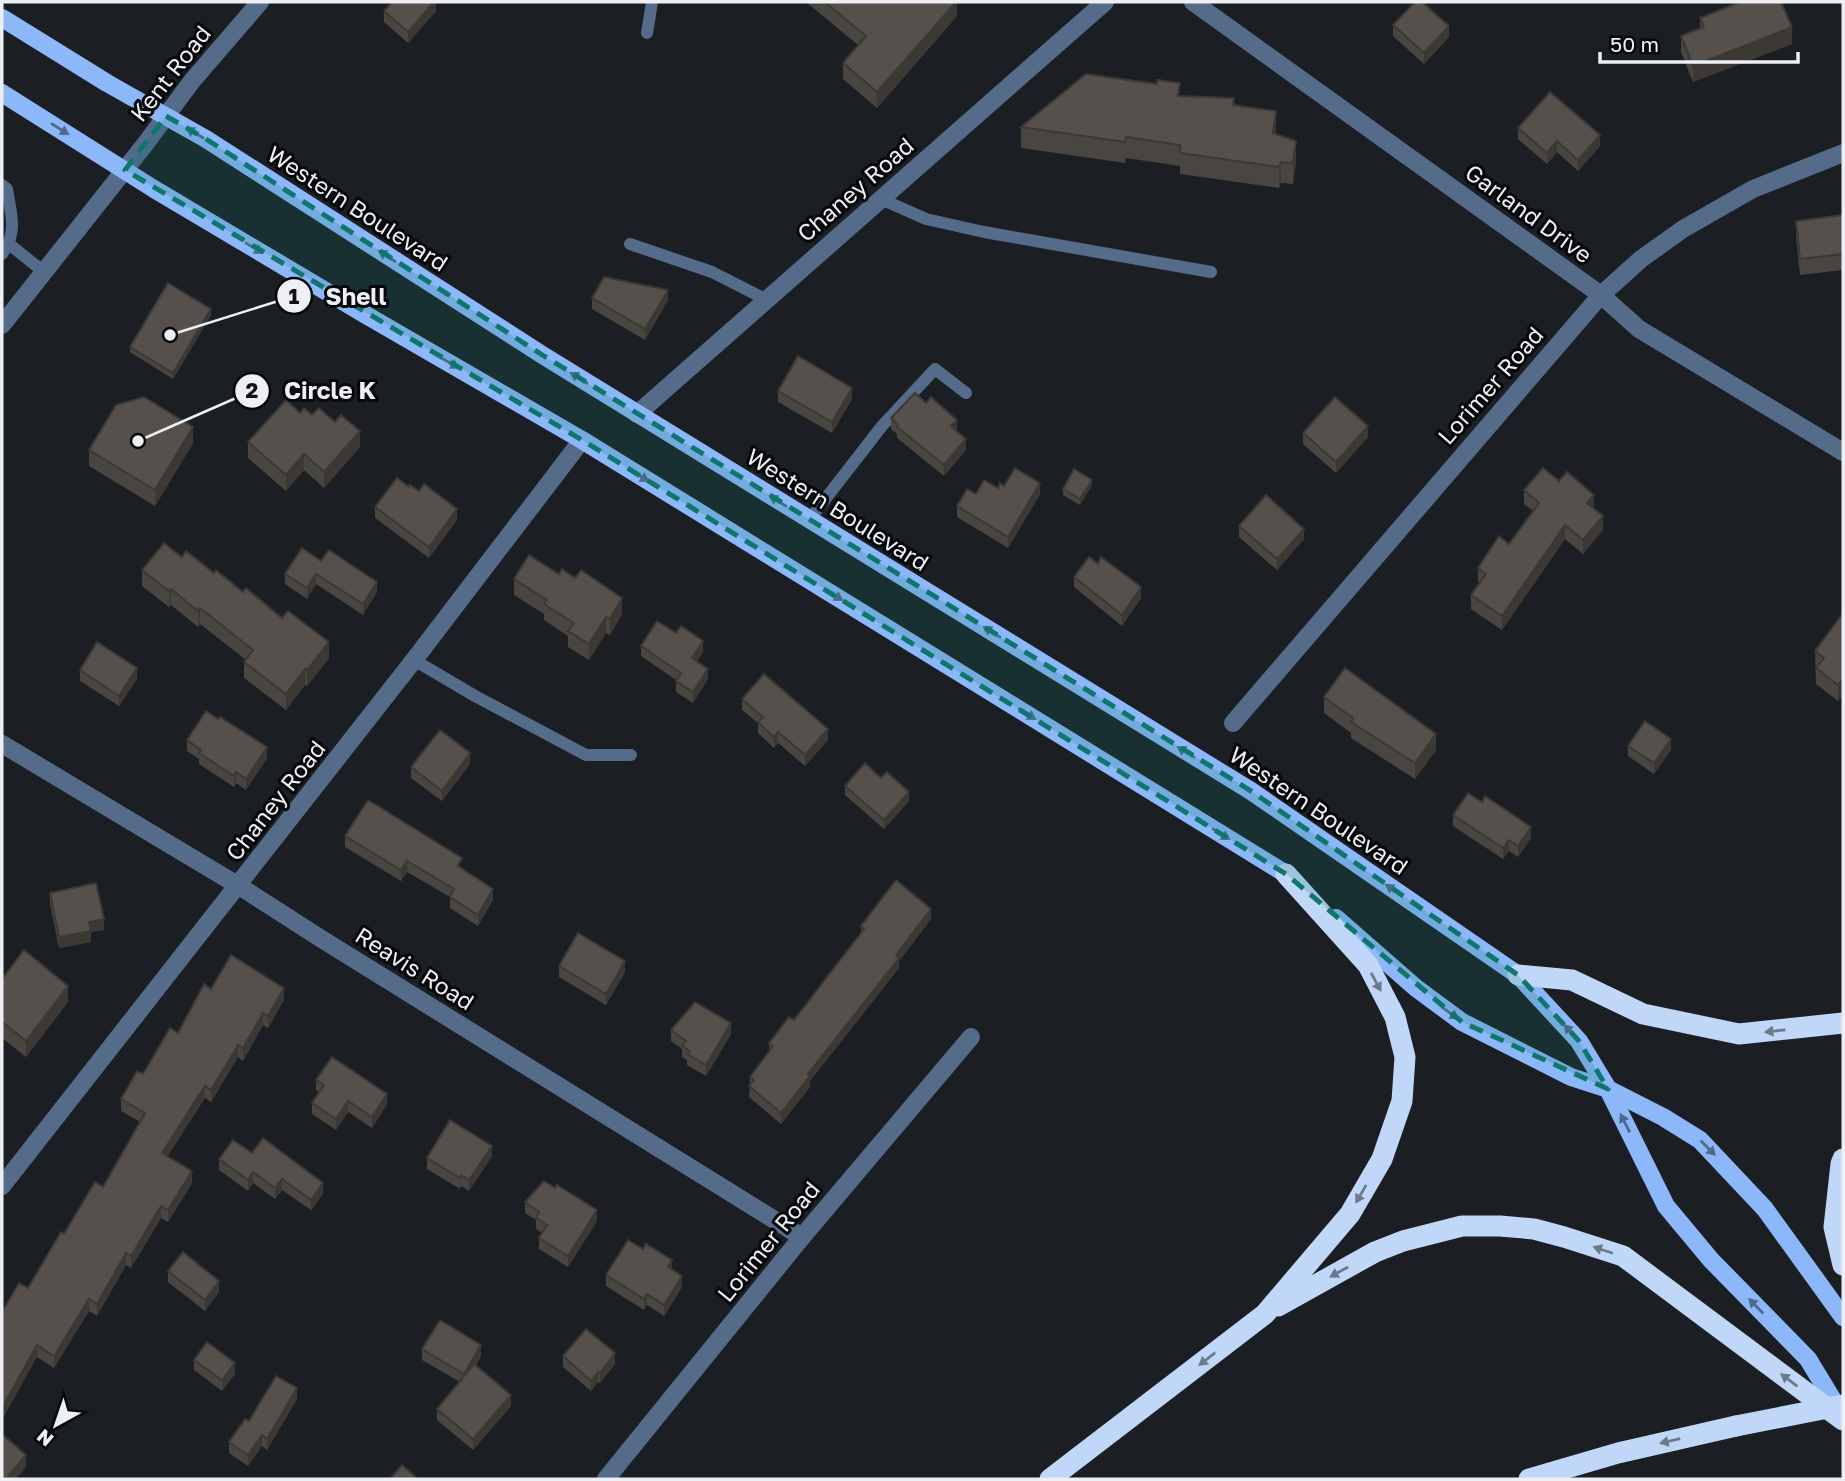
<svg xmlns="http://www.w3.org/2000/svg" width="1845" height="1481" font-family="'Golos Text',sans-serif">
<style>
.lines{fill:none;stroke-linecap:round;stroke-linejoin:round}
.service{stroke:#556b8a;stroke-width:12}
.minor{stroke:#556b8a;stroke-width:18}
.tertiary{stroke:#556b8a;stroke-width:18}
.primary{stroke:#8cb8fa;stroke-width:18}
.motorway{stroke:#c1d7f7;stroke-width:21}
.motorway-bridge{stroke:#c1d7f7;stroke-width:21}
.wall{fill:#494540}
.shaded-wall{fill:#3c3834}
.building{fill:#55504b;stroke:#3c3834;stroke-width:2}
.oneway{fill:#50698e}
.oneway2{fill:#6d7a8c}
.marked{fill:#0f766e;fill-opacity:0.2;stroke:#0f766e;stroke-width:5;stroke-dasharray:14 9;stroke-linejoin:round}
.labels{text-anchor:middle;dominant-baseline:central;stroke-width:6;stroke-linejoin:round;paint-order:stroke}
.street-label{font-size:23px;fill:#edeff3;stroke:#07080a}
.leader{fill:none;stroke:#edeff3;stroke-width:2.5}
.callout-dot{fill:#edeff3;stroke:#07080a;stroke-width:2.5}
.mark-label{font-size:21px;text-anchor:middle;font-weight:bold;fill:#111}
.callout-label{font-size:24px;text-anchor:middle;font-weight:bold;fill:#edeff3;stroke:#07080a;stroke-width:6;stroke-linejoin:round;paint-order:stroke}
</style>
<rect width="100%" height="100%" fill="#1b1e23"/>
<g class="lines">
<g class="service">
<path d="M647,33L652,2"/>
<path d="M2,185L7,189C11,214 18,233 2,254"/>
<path d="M881,199L926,219L984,232L1211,272"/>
<path d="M9,244L44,272"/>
<path d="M630,244L712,272L767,300"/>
<path d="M809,520L882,426L935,369L966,393"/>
<path d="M414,660L475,696L586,755H631"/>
</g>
<g class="minor">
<path d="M1193,2L1601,295L1639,329L1843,452"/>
<path d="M637,414L1105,2"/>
<path d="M1233,723L1601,295L1641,259L1683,229L1753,189L1843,153"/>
<path d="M2,744L239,886L320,938L802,1237"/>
<path d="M2,1186L414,660L582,440"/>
<path d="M606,1479L802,1237L971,1037"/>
</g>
<path class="tertiary" d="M2,325L146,143L192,81L260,2"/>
<g class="primary">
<path d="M2,18L107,83L206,139L544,356L1251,791L1518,975L1579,1041L1608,1089L1666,1206L1711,1260L1808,1359L1842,1415"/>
<path d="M2,93L154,189L366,315L582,440L1286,874L1296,883"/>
<path d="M1336,918L1416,988L1462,1022L1571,1077L1608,1089L1663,1117L1700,1140L1765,1209L1843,1317"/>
</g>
<g class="motorway">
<path d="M1518,975L1572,980L1643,1014L1739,1034L1843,1023"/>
<path d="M1843,1159L1841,1164L1834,1227L1843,1265"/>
<path d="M1278,1306L1375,1252L1403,1241L1462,1226H1500L1534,1229L1564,1237L1623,1256L1843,1420"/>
<path d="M1050,1479L1265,1314L1350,1214L1382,1159L1402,1101L1405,1057L1395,1017L1368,965L1286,874"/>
<path d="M1529,1479L1618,1453L1736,1426"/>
</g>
<path class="motorway-bridge" d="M1736,1426L1843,1405"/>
</g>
<g class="wall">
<path d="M436,2V11L408,43L384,22V11Z"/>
<path d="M806,2H957V16L877,108L843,79V63L858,45Z"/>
<path d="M1700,18L1792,44L1693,82L1681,52V36L1700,29Z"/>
<path d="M1393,25L1449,37L1424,64L1393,36Z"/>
<path d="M1180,96L1234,105L1276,134L1296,162L1293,184L1281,183L1279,188L1180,174V166L1126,158L1125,163L1021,148V127Z"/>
<path d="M1518,128L1600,146L1578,171L1557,152L1547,164L1518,139Z"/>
<path d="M1843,215V270L1800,275L1796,237V221Z"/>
<path d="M592,298L668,300L645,340L592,309Z"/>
<path d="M211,315L173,379L130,352V347Z"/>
<path d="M778,391L852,399L832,433L778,402Z"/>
<path d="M926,403L957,431L966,450L944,476L897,438V434L891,429V418Z"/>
<path d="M300,413L312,415L335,422L360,447L324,488L304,470L286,491L248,458V442Z"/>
<path d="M1303,433L1368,437L1336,473L1303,444Z"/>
<path d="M193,443L155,506L89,466V450Z"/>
<path d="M1559,481L1594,508L1603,530L1583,554L1565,539L1502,630L1471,609V595L1480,583L1478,582V568L1509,544L1533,511L1524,504V490Z"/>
<path d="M1092,485L1080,505L1063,495V489Z"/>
<path d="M1004,486L1040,494L1008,548L957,517V506L976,494Z"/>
<path d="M409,487L457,520L429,558L375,518V507Z"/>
<path d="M1239,526L1304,539L1277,570L1239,537Z"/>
<path d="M182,557L214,573L329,658L307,686L305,685L286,710L244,678V662L246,660L200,624L198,627L171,605L169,607L142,586V570Z"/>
<path d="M321,561L377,592L363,615L316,584L307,599L285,584V574Z"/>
<path d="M1074,577L1141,598L1122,626L1074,587Z"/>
<path d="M514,579L622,614L610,635L606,633L589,660L568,647V636L544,620V614L514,595Z"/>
<path d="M1843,619V694L1838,701L1816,684L1815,651Z"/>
<path d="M641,646L703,652L697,661L708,679L693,703L676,692V680L641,656Z"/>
<path d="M80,670L137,679L119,706L80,681Z"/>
<path d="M1324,697L1436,750L1415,779L1351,738V733L1324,713Z"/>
<path d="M742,699L828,740L805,766L778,743L774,748L758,733V723L742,710Z"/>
<path d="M187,740L267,758L246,790L236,783L234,787L199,764V759L187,751Z"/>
<path d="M1628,746L1671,750L1654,774L1628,756Z"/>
<path d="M470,764L442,801L411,778V767Z"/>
<path d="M881,778L909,801L884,829L845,795V786Z"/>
<path d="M1453,815L1531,838L1518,857L1509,851L1503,859L1453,826Z"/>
<path d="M345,836L462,869L493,900L478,926L450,908V897L407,872L401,881L345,847Z"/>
<path d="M50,893L104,930L91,932V942L59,948L50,904Z"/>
<path d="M931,919L899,961V968L810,1081V1087L781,1124L749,1097L750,1077L769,1051V1043L794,1020L861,932V926Z"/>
<path d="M559,966L625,972L606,1005L559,977Z"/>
<path d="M2,979L68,1002L26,1057L2,1038Z"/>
<path d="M211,989L284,1000L268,1028L263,1025L243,1061L238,1057L211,1102L205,1098L167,1156L192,1183L168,1222L161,1218L131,1268L126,1265L97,1316L89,1311L54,1368L37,1357L28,1288L64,1234L103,1187L140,1122L121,1111V1099L178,1033Z"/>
<path d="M671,1030L731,1034L706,1076L687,1065V1060L682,1057V1049L671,1041Z"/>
<path d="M316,1080L387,1104L372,1128L348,1112L336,1130L312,1114V1103L319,1092L316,1090Z"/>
<path d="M252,1153L323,1194L311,1210L282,1190L275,1199L253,1183L248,1191L219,1170V1159Z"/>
<path d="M492,1156L469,1191L461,1186L460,1189L427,1169V1158Z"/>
<path d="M525,1202L597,1221L568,1267L539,1249V1238L542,1233L536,1229V1220L525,1213Z"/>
<path d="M672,1270L682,1287L664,1316L647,1305L644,1310L606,1286V1275Z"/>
<path d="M168,1271L219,1292L205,1311L168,1282Z"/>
<path d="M422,1349L481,1356L476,1366L511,1406L473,1450L437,1420V1409L460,1382L422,1360Z"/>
<path d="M563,1356L615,1364L600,1383L598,1382L591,1391L563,1367Z"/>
<path d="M194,1360L235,1374L222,1391L194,1370Z"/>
<path d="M297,1399L267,1450L262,1446L248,1466L229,1453V1442L249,1421Z"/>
</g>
<g class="shaded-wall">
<path d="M434,2H436V11L408,43V32Z"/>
<path d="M956,2H957V16L877,108V92Z"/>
<path d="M1449,26V37L1424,64V53Z"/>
<path d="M1792,27V44L1693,82V66Z"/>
<path d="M1276,111V132L1273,154V133Z"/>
<path d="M1600,135V146L1578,171V160Z"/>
<path d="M1296,141V162L1293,184V163Z"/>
<path d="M1557,141V152L1547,164V153Z"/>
<path d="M1281,162V183L1279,188V167Z"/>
<path d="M668,290V300L645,340V329Z"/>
<path d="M211,309V315L173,379V373Z"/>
<path d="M852,388V399L832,433V422Z"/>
<path d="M957,420V431L951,426Z"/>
<path d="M1368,426V437L1336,473V462Z"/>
<path d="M193,427V443L155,506V490Z"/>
<path d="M360,431V447L324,488V472Z"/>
<path d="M966,439V450L944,476V465Z"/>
<path d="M304,454V470L286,491V475Z"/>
<path d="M1092,480V485L1080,505V499Z"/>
<path d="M1040,483V494L1008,548V537Z"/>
<path d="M1594,495V508L1587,503Z"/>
<path d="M457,509V520L429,558V547Z"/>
<path d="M1603,516V530L1583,554V540Z"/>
<path d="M1565,525V539L1502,630V616Z"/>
<path d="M1304,529V539L1277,570V559Z"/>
<path d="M316,574V584L307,599V588Z"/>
<path d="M377,582V592L363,615V604Z"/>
<path d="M1141,587V598L1122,626V615Z"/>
<path d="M171,589V605L169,607V591Z"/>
<path d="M622,598V614L610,635V619Z"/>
<path d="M200,608V624L198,627V611Z"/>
<path d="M606,617V633L589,660V644Z"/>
<path d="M703,641V652L692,669V658Z"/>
<path d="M329,642V658L307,686V670Z"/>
<path d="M137,668V679L119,706V696Z"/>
<path d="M305,669V685L286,710V694Z"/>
<path d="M708,669V679L693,703V692Z"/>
<path d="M1843,678V694L1838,701V685Z"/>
<path d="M828,729V740L805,766V755Z"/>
<path d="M778,732V743L774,748V737Z"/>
<path d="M1436,734V750L1415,779V763Z"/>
<path d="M1671,739V750L1654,774V763Z"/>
<path d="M267,747V758L246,790V779Z"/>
<path d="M470,753V764L442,801V791Z"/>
<path d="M236,772V783L234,787V776Z"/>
<path d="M909,792V801L884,829V820Z"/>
<path d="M1531,827V838L1518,857V846Z"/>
<path d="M1509,840V851L1503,859V848Z"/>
<path d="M407,861V872L401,881V870Z"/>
<path d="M493,889V900L478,926V915Z"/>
<path d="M931,909V919L899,961V968L810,1081V1087L781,1124V1113L808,1074Z"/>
<path d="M104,919V930L91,932V942L59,948V937L89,922Z"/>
<path d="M625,961V972L606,1005V994Z"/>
<path d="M68,986V1002L26,1057V1041Z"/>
<path d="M284,988V1000L268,1028V1016Z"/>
<path d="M263,1013V1025L243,1061V1048Z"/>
<path d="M731,1023V1034L706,1076V1065Z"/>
<path d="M238,1045V1057L211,1102V1090Z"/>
<path d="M205,1086V1098L162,1165V1153Z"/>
<path d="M387,1094V1104L372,1128V1117Z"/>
<path d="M348,1101V1112L336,1130V1119Z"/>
<path d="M492,1146V1156L469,1191V1180Z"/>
<path d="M192,1171V1183L168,1222V1210Z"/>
<path d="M253,1172V1183L248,1191V1180Z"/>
<path d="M282,1179V1190L275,1199V1188Z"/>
<path d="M323,1183V1194L311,1210V1200Z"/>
<path d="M161,1206V1218L131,1268V1256Z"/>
<path d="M597,1210V1221L568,1267V1256Z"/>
<path d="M126,1253V1265L97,1316V1304Z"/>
<path d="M672,1260V1271L668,1267Z"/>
<path d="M682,1276V1287L664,1316V1305Z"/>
<path d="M219,1281V1292L205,1311V1300Z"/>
<path d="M647,1294V1305L644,1310V1299Z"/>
<path d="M89,1299V1311L54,1368V1356Z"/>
<path d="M37,1345V1357L2,1420V1408Z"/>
<path d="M481,1345V1356L464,1385V1374Z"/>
<path d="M615,1353V1364L600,1383V1373Z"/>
<path d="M235,1363V1374L222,1391V1380Z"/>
<path d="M598,1372V1382L591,1391V1381Z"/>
<path d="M297,1388V1399L267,1450V1439Z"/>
<path d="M511,1395V1406L473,1450V1439Z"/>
<path d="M262,1435V1446L248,1466V1455Z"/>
<path d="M26,1455V1467L16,1479H6Z"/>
</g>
<g class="building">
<path d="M392,2H434L408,32L384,11Z"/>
<path d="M825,2H956L877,92L843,63L866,36Z"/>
<path d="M1415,2H1422L1449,26L1424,53L1393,25Z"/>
<path d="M1740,2H1781L1792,27L1693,66L1681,36L1704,27L1700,18Z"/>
<path d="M1086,74L1157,84V80L1180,83L1178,96L1234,98L1233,105L1276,111L1273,133L1296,141L1293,163L1281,162L1279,167L1180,153V145L1126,137L1125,142L1021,127Z"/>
<path d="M1550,92L1600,135L1578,160L1557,141L1547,153L1518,128Z"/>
<path d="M1843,215V254L1800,259L1796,221Z"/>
<path d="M604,277L668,290L645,329L592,298Z"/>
<path d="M168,283L211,309L173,373L130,347Z"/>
<path d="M798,356L852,388L832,422L778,391Z"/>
<path d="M915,393L926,403L931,397L957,420L951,426L966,439L944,465L897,427L898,425L891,418Z"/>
<path d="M144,397L193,427L155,490L89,450L116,405Z"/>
<path d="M1335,397L1368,426L1336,462L1303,433Z"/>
<path d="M286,400L300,413L304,408L312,415L319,408L335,422L341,415L360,431L324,472L304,454L286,475L248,442Z"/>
<path d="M1015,468L1040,483L1008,537L957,506L967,489L976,494L984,480L998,488L1000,483L1004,486Z"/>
<path d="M1543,468L1559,481L1567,472L1594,495L1587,503L1603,516L1583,540L1565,525L1502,616L1471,595L1486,574L1478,568L1499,536L1509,544L1539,503L1524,490Z"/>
<path d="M1074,469L1092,480L1080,499L1063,489Z"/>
<path d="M397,478L409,487L410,485L419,491L424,484L457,509L429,547L375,507Z"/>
<path d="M1266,495L1304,529L1277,559L1239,526Z"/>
<path d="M164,543L182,557L186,551L214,573L216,570L243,592L246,588L282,618L288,611L329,642L307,670L305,669L286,694L244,662L253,650L200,608L198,611L171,589L169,591L142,570Z"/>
<path d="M302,548L321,561L329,550L377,582L363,604L316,574L307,588L285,574Z"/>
<path d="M529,555L559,574L562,569L575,578L581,570L622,598L610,619L606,617L589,644L568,631L574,623L544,604L547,600L514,579Z"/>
<path d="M1089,557L1098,564L1101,557L1141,587L1122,615L1074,577Z"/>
<path d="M1841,616L1843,619V678L1838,685L1816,668L1824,658L1815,651Z"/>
<path d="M657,621L676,633L681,626L703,641L692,658L708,669L693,692L676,681L681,673L641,646Z"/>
<path d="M97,642L137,668L119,696L80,670Z"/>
<path d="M1345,668L1436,734L1415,763L1351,722L1353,718L1324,697Z"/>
<path d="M764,674L828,729L805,755L778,732L774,737L758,722L763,717L742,699Z"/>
<path d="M206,711L218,719L220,717L267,747L246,779L236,772L234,776L199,753L201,750L187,740Z"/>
<path d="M1645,721L1671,739L1654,763L1628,746Z"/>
<path d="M440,730L470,753L442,791L411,767Z"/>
<path d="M865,763L881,778L887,772L909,792L884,820L845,786Z"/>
<path d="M1468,793L1482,802L1485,796L1531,827L1518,846L1509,840L1503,848L1453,815Z"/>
<path d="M368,800L462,858L458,866L493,889L478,915L450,897L454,889L407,861L401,870L345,836Z"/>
<path d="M896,880L931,909L896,955L899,958L808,1074L810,1076L781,1113L749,1086L754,1080L750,1077L773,1046L769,1043L789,1017L794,1020L864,929L861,926Z"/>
<path d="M96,883L104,919L89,922L91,931L59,937L50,893Z"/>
<path d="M578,933L625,961L606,994L559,966Z"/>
<path d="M24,950L68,986L26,1041L2,1022V979Z"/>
<path d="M231,955L284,988L268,1016L263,1013L243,1048L238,1045L211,1090L205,1086L162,1153L192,1171L168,1210L161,1206L131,1256L126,1253L97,1304L89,1299L54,1356L37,1345L2,1408V1312L19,1283L28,1288L61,1232L64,1234L95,1182L103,1187L145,1113L121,1099L137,1071L143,1074L170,1028L178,1033L204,984L211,989Z"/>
<path d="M695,1002L731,1023L706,1065L687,1054L690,1051L682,1046L686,1041L671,1030Z"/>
<path d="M332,1057L387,1094L372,1117L348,1101L336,1119L312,1103L324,1085L316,1080Z"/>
<path d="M450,1120L492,1146L469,1180L461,1175L460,1178L427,1158Z"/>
<path d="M263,1138L323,1183L311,1200L282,1179L275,1188L253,1172L248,1180L219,1159L233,1140L252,1153Z"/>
<path d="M544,1181L555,1188L557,1185L597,1210L568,1256L539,1238L547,1225L536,1218L539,1212L525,1202Z"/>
<path d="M628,1240L643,1249L646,1244L672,1260L668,1267L682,1276L664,1305L647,1294L644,1299L606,1275Z"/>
<path d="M183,1252L219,1281L205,1300L168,1271Z"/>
<path d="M440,1320L481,1345L464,1374L422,1349Z"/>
<path d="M586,1329L615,1353L600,1373L598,1372L591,1381L563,1356Z"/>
<path d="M207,1342L235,1363L222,1380L194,1360Z"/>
<path d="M474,1364L511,1395L473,1439L437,1409Z"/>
<path d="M276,1376L297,1388L267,1439L262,1435L248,1455L229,1442L245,1419L249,1421Z"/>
<path d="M2,1434L26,1455L6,1479H2Z"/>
<path d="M402,1465L418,1479H390Z"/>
</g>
<defs><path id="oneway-solid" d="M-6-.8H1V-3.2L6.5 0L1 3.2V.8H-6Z" transform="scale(1.75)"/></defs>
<g class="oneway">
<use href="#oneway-solid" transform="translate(60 129) rotate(32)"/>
<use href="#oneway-solid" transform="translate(195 133) rotate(-150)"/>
<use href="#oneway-solid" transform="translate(254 248) rotate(31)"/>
<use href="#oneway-solid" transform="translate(387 256) rotate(-147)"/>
<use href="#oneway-solid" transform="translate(450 363) rotate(30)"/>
<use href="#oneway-solid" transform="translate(579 378) rotate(-148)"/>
<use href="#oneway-solid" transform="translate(640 476) rotate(32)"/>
<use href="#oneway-solid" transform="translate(778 501) rotate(-148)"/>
<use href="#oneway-solid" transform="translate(834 595) rotate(32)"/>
<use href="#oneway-solid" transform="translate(992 632) rotate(-148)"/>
<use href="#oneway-solid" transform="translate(1027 714) rotate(32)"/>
<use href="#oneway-solid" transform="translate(1186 752) rotate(-148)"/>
<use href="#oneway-solid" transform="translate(1221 834) rotate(32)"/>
<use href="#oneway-solid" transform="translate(1394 890) rotate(-146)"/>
<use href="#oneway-solid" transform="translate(1450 1013) rotate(36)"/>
<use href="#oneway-solid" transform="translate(1571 1032) rotate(-133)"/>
<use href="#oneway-solid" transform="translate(1625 1123) rotate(-117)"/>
<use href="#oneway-solid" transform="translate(1708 1148) rotate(45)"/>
<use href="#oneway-solid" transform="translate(1756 1306) rotate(-134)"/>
</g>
<g class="oneway2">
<use href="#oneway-solid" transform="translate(1376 982) rotate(62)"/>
<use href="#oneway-solid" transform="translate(1775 1031) rotate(174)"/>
<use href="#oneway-solid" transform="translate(1361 1194) rotate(120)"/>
<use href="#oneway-solid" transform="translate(1603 1250) rotate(-162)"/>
<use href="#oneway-solid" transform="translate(1339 1272) rotate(151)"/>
<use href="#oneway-solid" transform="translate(1207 1359) rotate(142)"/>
<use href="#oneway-solid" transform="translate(1789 1380) rotate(-143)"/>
<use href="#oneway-solid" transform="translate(1670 1441) rotate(167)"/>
</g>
<path class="marked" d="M166,116L206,139L544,356L1251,791L1518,975L1579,1041L1608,1089L1462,1022L1286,874L582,440L125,170Z"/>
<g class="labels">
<g class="street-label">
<text transform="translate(170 73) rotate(-52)">Kent Road</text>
<text transform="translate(855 189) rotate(-41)">Chaney Road</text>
<text transform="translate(358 208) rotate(33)">Western Boulevard</text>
<text transform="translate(1529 213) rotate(36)">Garland Drive</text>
<text transform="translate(1490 385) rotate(-49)">Lorimer Road</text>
<text transform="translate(838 509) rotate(32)">Western Boulevard</text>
<text transform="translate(275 800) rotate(-52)">Chaney Road</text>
<text transform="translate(1319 810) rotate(34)">Western Boulevard</text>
<text transform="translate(415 968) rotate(32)">Reavis Road</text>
<text transform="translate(768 1241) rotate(-51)">Lorimer Road</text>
</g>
</g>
<path class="leader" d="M170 335L294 296M138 441L252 391"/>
<g class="callout-dot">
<circle cx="170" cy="335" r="7"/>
<circle cx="138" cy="441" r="7"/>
<circle cx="294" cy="296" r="18"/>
<circle cx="252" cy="391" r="18"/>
</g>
<g class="mark-label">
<text x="294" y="304">1</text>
<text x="252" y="398">2</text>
</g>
<g class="callout-label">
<text x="356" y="305">Shell</text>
<text x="330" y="399">Circle K</text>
</g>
<rect width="1845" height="1481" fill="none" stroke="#edeff3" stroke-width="7"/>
<g transform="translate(56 1425) rotate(220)" stroke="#07080a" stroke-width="5" paint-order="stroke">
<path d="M0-5L12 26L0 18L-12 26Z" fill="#edeff3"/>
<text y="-10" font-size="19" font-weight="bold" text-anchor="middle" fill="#edeff3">N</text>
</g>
<path d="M1600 52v10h198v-10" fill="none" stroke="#edeff3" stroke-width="3.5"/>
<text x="1610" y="52" font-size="21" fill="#edeff3" stroke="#07080a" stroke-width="5" paint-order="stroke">50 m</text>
</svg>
